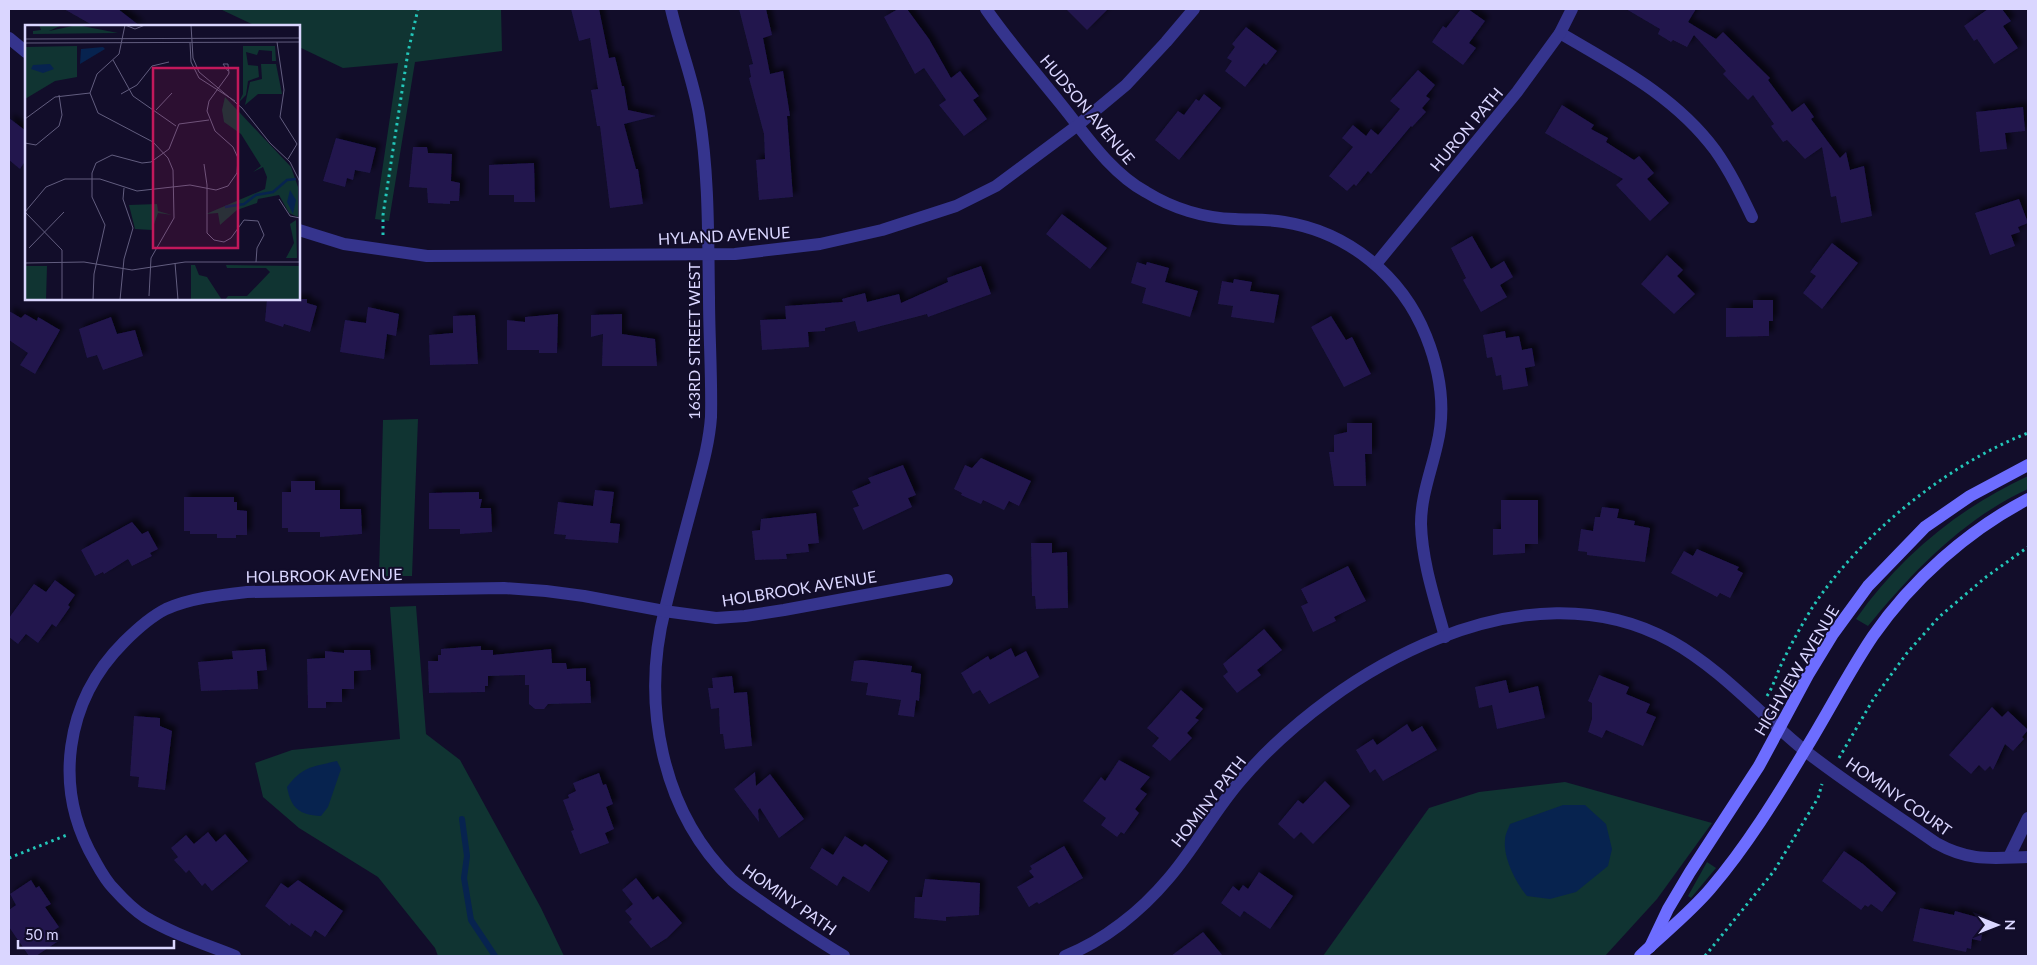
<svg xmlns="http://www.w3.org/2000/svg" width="2037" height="965" font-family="Lato,sans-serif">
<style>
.green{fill:#103432}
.water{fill:#07234f}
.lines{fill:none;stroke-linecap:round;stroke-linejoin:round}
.stream{stroke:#07234f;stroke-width:6}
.building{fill:#21174d;filter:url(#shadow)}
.path{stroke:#23c6b9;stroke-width:3;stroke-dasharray:2.5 4;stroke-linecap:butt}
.street{stroke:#35348d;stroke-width:12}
.secondary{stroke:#6d6dff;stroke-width:12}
.labels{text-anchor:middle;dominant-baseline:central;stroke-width:4;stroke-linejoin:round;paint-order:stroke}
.street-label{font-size:16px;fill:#dad6ff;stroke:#120d2a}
.inset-river{fill:none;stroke:#07234f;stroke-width:2.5}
.inset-road{fill:none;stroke:#625d7f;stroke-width:1}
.view{fill:#c2185b;fill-opacity:0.15;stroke:#c2185b;stroke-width:2.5}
.inset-edge{fill:none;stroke:#dad6ff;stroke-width:2.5}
</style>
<defs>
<filter id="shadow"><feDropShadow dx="4.5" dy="-4.5" stdDeviation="2.5" flood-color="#0009"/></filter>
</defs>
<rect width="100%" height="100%" fill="#120d2a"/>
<g class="green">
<path d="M220,9H501L502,51L415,62L389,221L375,219L398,63L343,68L299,47V26H256Z"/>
<path d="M418,419L412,576H379L383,420Z"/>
<path d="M2028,476V489C1963,519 1913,571 1868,626L1856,619C1900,556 1959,508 2028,476Z"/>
<path d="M416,606L426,734L460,760L541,908L564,956H438L435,948L378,877L299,828L263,797L255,763L292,750L400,739L390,607Z"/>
<path d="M1565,782L1712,823L1657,899L1605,956H1323L1429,808L1479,792Z"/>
<path d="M1707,862L1716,868L1691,898L1688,896Z"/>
</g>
<g class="water">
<path d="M337,761L341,769L328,807L321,816C299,815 291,808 287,787C303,766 312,767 337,761Z"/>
<path d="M1563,805H1585L1606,824L1612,849L1608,866L1576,892L1550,899L1527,896C1516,883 1503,858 1505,840C1505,835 1508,829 1510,824Z"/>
</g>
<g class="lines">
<path class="stream" d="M462,819L467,856L464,878L471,920L495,956"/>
</g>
<g class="building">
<path d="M64,9H118L140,26H94Z"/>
<path d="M571,9H599L609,58L615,57L622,86H624L628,110L656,116L624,124L636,169H638L643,204L610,208L600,126H597L591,90L598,89L590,38L579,41Z"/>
<path d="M739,9H766L772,35L763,38L770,74L783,71L790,116H787L793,197L759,200L756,160L765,159L764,134L749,78L751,77L749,65L753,64Z"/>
<path d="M898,9H907L929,39L951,78L960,71L979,96L973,100L987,119L964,136L939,105L946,100L924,68L915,74L884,17Z"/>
<path d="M1066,9H1108L1087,30Z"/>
<path d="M1461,9H1468L1485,21L1469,43L1476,48L1463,65L1432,42L1443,26L1446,28Z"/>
<path d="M1626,9H1696L1688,22L1716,39L1723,32L1770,78L1768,80L1792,112L1804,103L1814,117L1811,119L1840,158L1846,152L1850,170L1864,166L1872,216L1841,223L1836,196L1831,197L1822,147L1805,159L1787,140L1783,142L1771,126L1774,124L1753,95L1748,100L1723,74L1726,71L1694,35L1687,47L1673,40L1671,42L1658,34L1660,29Z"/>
<path d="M1988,9H2002L2011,21L2003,26L2018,48L1994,64L1977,39L1974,41L1964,26Z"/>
<path d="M1246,27L1277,51L1266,65L1264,63L1245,87L1225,71L1232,61L1227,58L1235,47L1232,44Z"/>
<path d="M1418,70L1435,85L1426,96L1430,99L1422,108L1426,112L1412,127L1411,126L1371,174L1368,171L1356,186L1354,184L1347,191L1329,176L1353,147L1342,138L1353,125L1366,136L1371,129L1378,135L1400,109L1390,101Z"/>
<path d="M1204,94L1221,108L1179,160L1155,140L1178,111L1184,115L1196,99L1199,101Z"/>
<path d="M1562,105L1594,125L1591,129L1608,138L1606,142L1634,160L1639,156L1654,173L1647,179L1669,203L1650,221L1616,185L1623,179L1545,133Z"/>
<path d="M2023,107L2025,131L2005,133L2007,149L1980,152L1976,112Z"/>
<path d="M9,118L26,131V160L20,169L9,160Z"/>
<path d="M336,138L376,148L370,173L355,170L353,180L347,178L345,187L323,181Z"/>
<path d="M413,147H427L428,153L452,154L451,181L460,183L459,201H450V204L428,203L427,188L409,187Z"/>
<path d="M534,163L535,202H514V195H489V165Z"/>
<path d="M2019,199L2028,223L2018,227L2020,232L2011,235L2015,246L1990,255L1975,213Z"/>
<path d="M1062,214L1107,248L1090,269L1046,234Z"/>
<path d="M1472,236L1491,269L1504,261L1513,277L1500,285L1507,297L1481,312L1463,280L1466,278L1451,248Z"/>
<path d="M1832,243L1858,263L1822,309L1803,293L1816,276L1810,272Z"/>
<path d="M1667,255L1683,270L1677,276L1695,294L1674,314L1641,284Z"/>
<path d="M1137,262L1146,265L1147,262L1169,268L1165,282L1198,291L1190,317L1142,303L1146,288L1131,283Z"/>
<path d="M981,266L991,294L928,317L927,314L858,332L855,321L825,328V331L808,332L809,347L762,350L760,320L786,319L785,306L843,302L842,299L865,293L867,302L899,294L901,303L948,282L947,278Z"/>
<path d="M1234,279L1252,282L1250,291L1279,295L1274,323L1231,317L1233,306L1218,304L1222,281L1233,283Z"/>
<path d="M267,299H307V303L317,306L310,332L284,324L283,327L265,321Z"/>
<path d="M1753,300H1773V321H1769V336L1726,337V308H1753Z"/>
<path d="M368,307L399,314L396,336L387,334L384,359L340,352L345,320L366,323Z"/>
<path d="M9,311L21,318L25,314L37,321L38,317L60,330L35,374L20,365L28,353L9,340Z"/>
<path d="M558,314L557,353H539V350H507V320L525,322V317Z"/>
<path d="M622,314V334L655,339L657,366H602L603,334L591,337V315Z"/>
<path d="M475,315L478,364L430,365L429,335L453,333V316Z"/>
<path d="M1331,316L1346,340L1352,337L1371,374L1344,387L1311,327Z"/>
<path d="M111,317L117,334L135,330L143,356L103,370L97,355L87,358L79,329Z"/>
<path d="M1505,331L1506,338L1519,336L1522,350L1532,348L1535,366L1525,368L1528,386L1503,390L1501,375L1496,376L1492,357L1487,358L1483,335Z"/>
<path d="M1347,423H1372V454H1365L1366,486H1334L1329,452H1334V435L1347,432Z"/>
<path d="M981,458L1031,481L1019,506L1009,501L1004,510L983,500L981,504L961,495L962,493L954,489L965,465L972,468Z"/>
<path d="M903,465L916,495L908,498L912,507L863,530L853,508L859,506L852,491L871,483L868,478Z"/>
<path d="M291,481H315V490H340V509H361L362,534L320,537V532H288V528H282V492H291Z"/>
<path d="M595,490L614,492L610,523L620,524L618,543L565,539L566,535L554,534L558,502L593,506Z"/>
<path d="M479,492V499H482L480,508H491L492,532L460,534V529H429V493Z"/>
<path d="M184,497H234V502H237V510L247,511V535H236V538H217V534H190V531H184Z"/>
<path d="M1501,500H1538V544H1525V553L1493,555V529H1501Z"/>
<path d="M1602,507L1619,509L1617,518L1635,521L1634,525L1650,528L1645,562L1587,555V552L1578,551L1581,529L1593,531L1595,517H1600Z"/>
<path d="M816,513L819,543L808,544L809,552L786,554L787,559L755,560L752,531L760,530L761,519Z"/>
<path d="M132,522L142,534L148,531L158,549L150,553L152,556L132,566L128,559L104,574L103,572L95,576L81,550Z"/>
<path d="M1031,543H1052V553L1067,552L1068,608L1036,609L1035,596H1032Z"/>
<path d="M1697,549L1739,567L1737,570L1743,573L1730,598L1720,593L1717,597L1671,573L1684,551L1693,556Z"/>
<path d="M1348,566L1366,601L1334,617L1336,621L1313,632L1301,606L1308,603L1301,589Z"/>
<path d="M55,580L75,595L68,605L70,607L56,627L52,624L38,643L26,634L18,644L9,637V618L34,584L46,592Z"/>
<path d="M1264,629L1282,650L1257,670L1261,675L1237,693L1223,676L1228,672L1223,664Z"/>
<path d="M481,646V650H493V655L551,649L552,663H566L567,669L586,668V681H590L591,703L548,704L544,709H535L529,704V685H525V675L488,676V686H485V692L429,693L428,661H438V655H441V649Z"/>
<path d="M1011,648L1015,657L1026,651L1039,677L989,704L980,690L973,694L961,673L988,656L990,660Z"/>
<path d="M265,649L267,670L257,671L258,689L201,691L198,662L233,659L232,651Z"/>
<path d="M344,650H370L371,670L354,671V689H342V702H326V708H308L307,659L325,658V651L344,653Z"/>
<path d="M862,660L912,666L911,672L921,674L919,701L916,700L914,717L898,715L901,700L866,695L868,683L851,681L854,661Z"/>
<path d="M1599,675L1629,687L1626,694L1650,704L1646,713L1656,717L1643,746L1606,730L1602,738L1588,732L1592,719V703L1588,701Z"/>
<path d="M732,676L734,693L747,692L752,746L725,749L723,734H720L719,708L711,709L708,688H713L712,678Z"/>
<path d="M1506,680L1509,693L1538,686L1545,718L1497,729L1492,705L1479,708L1475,687Z"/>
<path d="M1181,690L1203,709L1195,718L1199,720L1187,733L1192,738L1170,761L1152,746L1159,738L1147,728Z"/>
<path d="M1992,707L2002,717L2008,711L2028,730L2022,737L2024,739L2013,751L2005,744L1993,770L1990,766L1985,771L1979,765L1971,774L1949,755Z"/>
<path d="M134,716L160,718V726L172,731L165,790L138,787L139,777L130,776Z"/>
<path d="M1407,724L1412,732L1422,726L1437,750L1383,781L1375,769L1370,773L1356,750L1373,739L1377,745Z"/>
<path d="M1119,760L1150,777L1140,789L1147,794L1135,809L1139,813L1124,834L1121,832L1117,837L1101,825L1106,818L1083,801L1101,777L1105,781Z"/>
<path d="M755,772L756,786L770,774L804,819L779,838L760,808L758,810L759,822L734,789Z"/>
<path d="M599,773L603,785L606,784L613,804L606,807L614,829L605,833L609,843L580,854L571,831L574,830L563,800L569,798L568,795L576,791L573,783Z"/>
<path d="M1325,781L1350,806L1313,844L1301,832L1294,839L1278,824L1298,800L1303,804Z"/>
<path d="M208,832L216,842L225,834L248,861L212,891L205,883L202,886L189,870L186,873L174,860L178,857L171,848L186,835L194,844Z"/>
<path d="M845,836L862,847L865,844L888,861L869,892L843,876L837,886L810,868L822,848L833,855Z"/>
<path d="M1064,846L1083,878L1039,904L1037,902L1029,907L1017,887L1034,877L1029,871L1032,869L1030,866Z"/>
<path d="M1844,851L1863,864L1896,893L1882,912L1871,904L1868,907L1865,905L1861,910L1822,881Z"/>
<path d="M1259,872L1293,896L1270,929L1244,911L1240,917L1221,903L1233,886L1239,891L1243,885L1248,889Z"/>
<path d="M636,878L653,900L658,896L682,923L667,938L651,948L629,922L632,919L625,911L633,904L622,890Z"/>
<path d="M925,879L980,883L979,915L946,917V921L914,918L915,897H922Z"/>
<path d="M31,880L36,888L39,886L51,904L45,907L59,927L50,933L57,942L36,956H29L9,927V910L16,905L10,894Z"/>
<path d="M298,880L343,911L325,937L315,930L311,937L291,923L290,926L265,906L281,883L288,888Z"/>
<path d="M1920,908L1954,915L1955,911L1984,919L1981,941L1972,939L1971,949L1967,948L1966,952L1913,941Z"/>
<path d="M1203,932L1223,956H1171Z"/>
</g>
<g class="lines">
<g class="path">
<path d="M383,235V215L408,52L418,9"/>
<path d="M1767,696C1773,687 1776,676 1781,665C1790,646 1801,626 1812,608C1860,535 1946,465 2028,433"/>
<path d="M1839,758L1874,698L1907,653L1939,617L1986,577L2028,547"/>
<path d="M9,858L67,835"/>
<path d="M1705,956L1774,871L1818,798L1822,784"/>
</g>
<g class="street">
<path d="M671,9C679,44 693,79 699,114C709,174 708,236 709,297C709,336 712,377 711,417C709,445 701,471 694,498C684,535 674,572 665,609C641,703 661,811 732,880C743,890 758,899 770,908C795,925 819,941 844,956"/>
<path d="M986,9C1009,42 1035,72 1060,103C1086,135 1110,172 1146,192C1172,208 1204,218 1235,219C1251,220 1267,219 1284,222C1348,232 1402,276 1426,336C1440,371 1446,409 1437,445C1431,472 1421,496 1421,524C1422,562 1435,600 1445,637"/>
<path d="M1560,33C1616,66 1675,96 1715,150C1730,171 1741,194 1752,217"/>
<path d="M9,38L26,52"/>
<path d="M299,230L344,244L427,256L735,254L820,244L882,230L956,206L996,186L1078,125L1126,85L1166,42L1194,9"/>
<path d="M1376,264L1517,92L1560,33L1572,9"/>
<path d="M2009,857L2028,818"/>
<path d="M235,956C205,944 173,934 145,917C134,910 123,899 114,889C106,881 100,870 95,861C52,788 65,701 124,642C136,630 150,617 166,609C191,598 220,595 247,592L504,588L546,591L584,596L664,611L716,618L745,616L784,610L947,580"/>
<path d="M1065,956C1104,941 1141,911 1168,879C1195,848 1214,811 1241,780C1337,668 1527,561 1671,641C1721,669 1760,714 1804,750C1846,783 1892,812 1936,843C1970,862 1992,858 2028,857"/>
</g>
<g class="secondary">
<path d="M1650,947L1668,909L1690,872L1759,766L1808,675L1833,634L1868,586L1925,527L1970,496L2028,465"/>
<path d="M1640,956C1663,934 1690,913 1711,888C1746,847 1777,797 1805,750C1828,713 1848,673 1873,636C1912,580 1967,531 2028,499"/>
</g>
</g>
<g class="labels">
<g class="street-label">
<text transform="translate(1088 109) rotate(50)">HUDSON AVENUE</text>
<text transform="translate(1466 129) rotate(-50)">HURON PATH</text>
<text transform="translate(724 235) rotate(-3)">HYLAND AVENUE</text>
<text transform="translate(693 341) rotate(-90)">163RD STREET WEST</text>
<text transform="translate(324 575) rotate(-1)">HOLBROOK AVENUE</text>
<text transform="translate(799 588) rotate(-9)">HOLBROOK AVENUE</text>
<text transform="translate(1796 670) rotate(-59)">HIGHVIEW AVENUE</text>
<text transform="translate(1899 796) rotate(35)">HOMINY COURT</text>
<text transform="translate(1208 801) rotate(-52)">HOMINY PATH</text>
<text transform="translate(790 899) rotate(35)">HOMINY PATH</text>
</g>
</g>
<g transform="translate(25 25)">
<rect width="275" height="275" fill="#120d2a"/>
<path d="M14,0H37L24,6L52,0L93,8L8,9V6L16,5ZM52,21V52L30,56L0,74V22ZM218,21H250L251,36H247V26L234,25L232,30L221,27L223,40L233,41L234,52L223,56L221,70L214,77L218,69ZM236,39H251L257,69H233L220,80L225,57L237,54ZM200,72L266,142L273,162V192L264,188L254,170L233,174L232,178L212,185L195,200L193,188L181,189L240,164L242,152L238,142L228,147L236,141L216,109L199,97L197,85ZM132,179L133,186L147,190L133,188L127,205L110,204L104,180ZM271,195L272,233H261L269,218L265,199ZM166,240H170L174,250L182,252L197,275H166ZM201,240L275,241V275H200L203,271H222L245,247L241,243H202ZM0,241H22L21,275H0Z" fill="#103432"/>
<path d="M78,22L80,24L55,39L56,24ZM25,39L29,44L18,48L6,44L8,40ZM265,165L271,175L268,189L262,177Z" fill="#07234f"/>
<path class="inset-river" d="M200,182L219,179L231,170L248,167L262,155L271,154"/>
<path class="inset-road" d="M120,0L110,4L100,0L94,29L72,49L65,68L73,88L128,117L143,133L148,145L149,193L126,233L124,271M166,0L168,33L174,47L217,83L245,118L265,137L275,157M0,14L275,13M252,17L259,65L255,92L272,119L263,134M0,18L275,17M165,18L166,37L174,53L210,76M88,35L108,71L151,101M96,69L112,60L127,41L144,37M131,85L147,68M0,94L30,72L65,68M0,118L11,120L34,101L37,90L34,70M179,139L182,160V208L189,215L199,217L206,213L219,195L233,196L239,210L232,223L231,237M254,174L265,191L275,193M0,187L21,162L40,154H75L112,166L165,160L191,165L203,161L212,148L213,133L208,122L190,106L182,86L184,76L203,50L204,48L203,40V39H198L203,46M0,187L37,225V275M4,223L39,187M0,238L59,237L107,245L160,237H275M150,238L153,275M68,275L69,249L80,200L67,172V148L71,138L87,130L117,138L126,137L144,124L154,99L184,95M95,275L99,234L108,203L98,174L99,163"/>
<path class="view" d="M128,43H213V223H128Z"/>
<rect width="275" height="275" class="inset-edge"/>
</g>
<rect width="2037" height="965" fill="none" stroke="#dad6ff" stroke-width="20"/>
<g transform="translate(1997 925) rotate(90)" stroke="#120d2a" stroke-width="4" paint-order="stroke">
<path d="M0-4L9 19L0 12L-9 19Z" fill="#dad6ff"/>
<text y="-8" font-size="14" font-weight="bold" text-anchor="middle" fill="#dad6ff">N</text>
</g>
<path d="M18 940v8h156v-8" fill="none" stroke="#dad6ff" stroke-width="2.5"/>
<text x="25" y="940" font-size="15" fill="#dad6ff" stroke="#120d2a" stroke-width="4" paint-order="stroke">50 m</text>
</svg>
